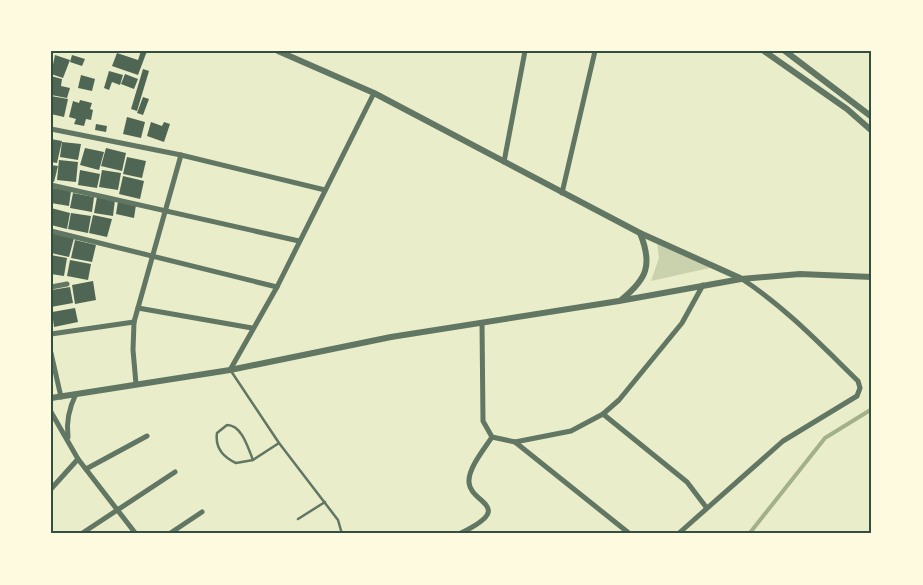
<svg xmlns="http://www.w3.org/2000/svg" width="923" height="585" font-family="'Work Sans',sans-serif">
<style>
.green{fill:#cad2ad}
.lines{fill:none;stroke-linecap:round;stroke-linejoin:round}
.stream{stroke:#a3b18a;stroke-width:4}
.building{fill:#4f6655}
.service{stroke:#617663;stroke-width:2.5}
.minor{stroke:#617663;stroke-width:5}
.tertiary{stroke:#617663;stroke-width:6}
.neatline{fill:none;stroke:#344e41;stroke-width:2}
</style>
<rect width="100%" height="100%" fill="#e9edc9"/>
<path class="green" d="M657,243L714,267L651,281L659,258Z"/>
<g class="lines">
<path class="stream" d="M749,534L825,438L872,409"/>
</g>
<g class="building">
<path d="M141,51H147L138,75L112,66L117,53L138,60Z"/>
<path d="M55,55L70,60L63,78L51,74Z"/>
<path d="M72,55L85,59L82,66L70,62Z"/>
<path d="M143,69L149,71L137,111L131,109Z"/>
<path d="M109,71L123,75L120,85L112,82L109,90L104,88Z"/>
<path d="M125,74L138,79L134,89L121,84Z"/>
<path d="M81,75L95,79L92,91L78,88Z"/>
<path d="M51,76L62,79L61,86L70,88L67,98L51,95Z"/>
<path d="M51,96L68,99L64,117L51,114Z"/>
<path d="M143,97L149,99L143,115L137,113Z"/>
<path d="M80,100L92,103L90,109L93,110L91,120L86,119L84,126L74,124L76,119L69,117L73,101L79,103Z"/>
<path d="M127,117L145,122L141,138L123,134Z"/>
<path d="M151,122L162,126L164,122L170,124L164,142L147,136Z"/>
<path d="M96,124L107,126L106,132L95,130Z"/>
<path d="M51,139L62,141L57,163L51,162Z"/>
<path d="M62,142L81,144L78,160L60,157Z"/>
<path d="M85,148L104,152L99,170L80,165Z"/>
<path d="M106,148L126,153L122,171L101,166Z"/>
<path d="M127,157L146,161L142,178L123,174Z"/>
<path d="M59,160L78,162L76,182L57,180Z"/>
<path d="M51,165L58,166L54,182L51,181Z"/>
<path d="M80,170L100,174L97,188L78,185Z"/>
<path d="M102,170L121,173L118,190L99,187Z"/>
<path d="M123,176L144,181L140,199L119,194Z"/>
<path d="M53,188L71,191L69,206L51,203Z"/>
<path d="M73,193L94,197L92,212L70,208Z"/>
<path d="M97,197L115,200L113,216L94,213Z"/>
<path d="M118,201L136,205L134,218L116,214Z"/>
<path d="M51,208L70,213L67,229L51,225Z"/>
<path d="M71,213L91,216L88,233L68,229Z"/>
<path d="M93,215L112,219L107,237L89,233Z"/>
<path d="M51,233L74,238L69,257L51,253Z"/>
<path d="M75,240L96,245L92,262L71,258Z"/>
<path d="M51,255L67,258L64,276L51,274Z"/>
<path d="M70,260L91,264L88,280L67,276Z"/>
<path d="M93,281L96,300L75,304L72,285Z"/>
<path d="M70,287L73,303L51,307V290Z"/>
<path d="M75,308L78,322L54,327L52,312Z"/>
</g>
<g class="lines">
<g class="service">
<path d="M231,371L279,443L338,520L342,534"/>
<path d="M253,460C248,448 242,425 227,425L217,433C215,447 223,457 236,463L253,460L279,443"/>
<path d="M298,519L325,502"/>
</g>
<g class="minor">
<path d="M51,129L181,155L325,190"/>
<path d="M504,162L525,51"/>
<path d="M51,185L299,241"/>
<path d="M562,193L595,51"/>
<path d="M51,231L277,287"/>
<path d="M51,287L67,284"/>
<path d="M138,308L252,328"/>
<path d="M482,323L483,421L492,437L515,442L571,431L603,414L619,400L682,323L703,285"/>
<path d="M51,334L134,322"/>
<path d="M51,353L61,397"/>
<path d="M230,370L277,287L374,93"/>
<path d="M136,384L133,350L134,322L181,155"/>
<path d="M51,412L78,459L136,534"/>
<path d="M603,414L687,482L706,507"/>
<path d="M68,437C66,422 69,408 76,394"/>
<path d="M515,442L630,534"/>
<path d="M86,469L147,436"/>
<path d="M51,489L78,459"/>
<path d="M81,534L175,472"/>
<path d="M169,534L202,512"/>
<path d="M459,534C518,506 470,504 469,482C468,468 485,448 492,437"/>
<path d="M678,534L783,441L857,396L860,388L858,381C821,345 785,307 742,279"/>
</g>
<g class="tertiary">
<path d="M278,51L374,93L640,233L740,278"/>
<path d="M764,51L847,109L872,131"/>
<path d="M785,51L872,117"/>
<path d="M621,300C647,279 653,265 640,233"/>
<path d="M51,398L230,370L391,337L619,301L741,279L800,274L872,277"/>
</g>
</g>
<rect width="923" height="585" fill="none" stroke="#fefae0" stroke-width="105"/>
<rect x="52" y="52" width="818" height="480" class="neatline"/>
</svg>
